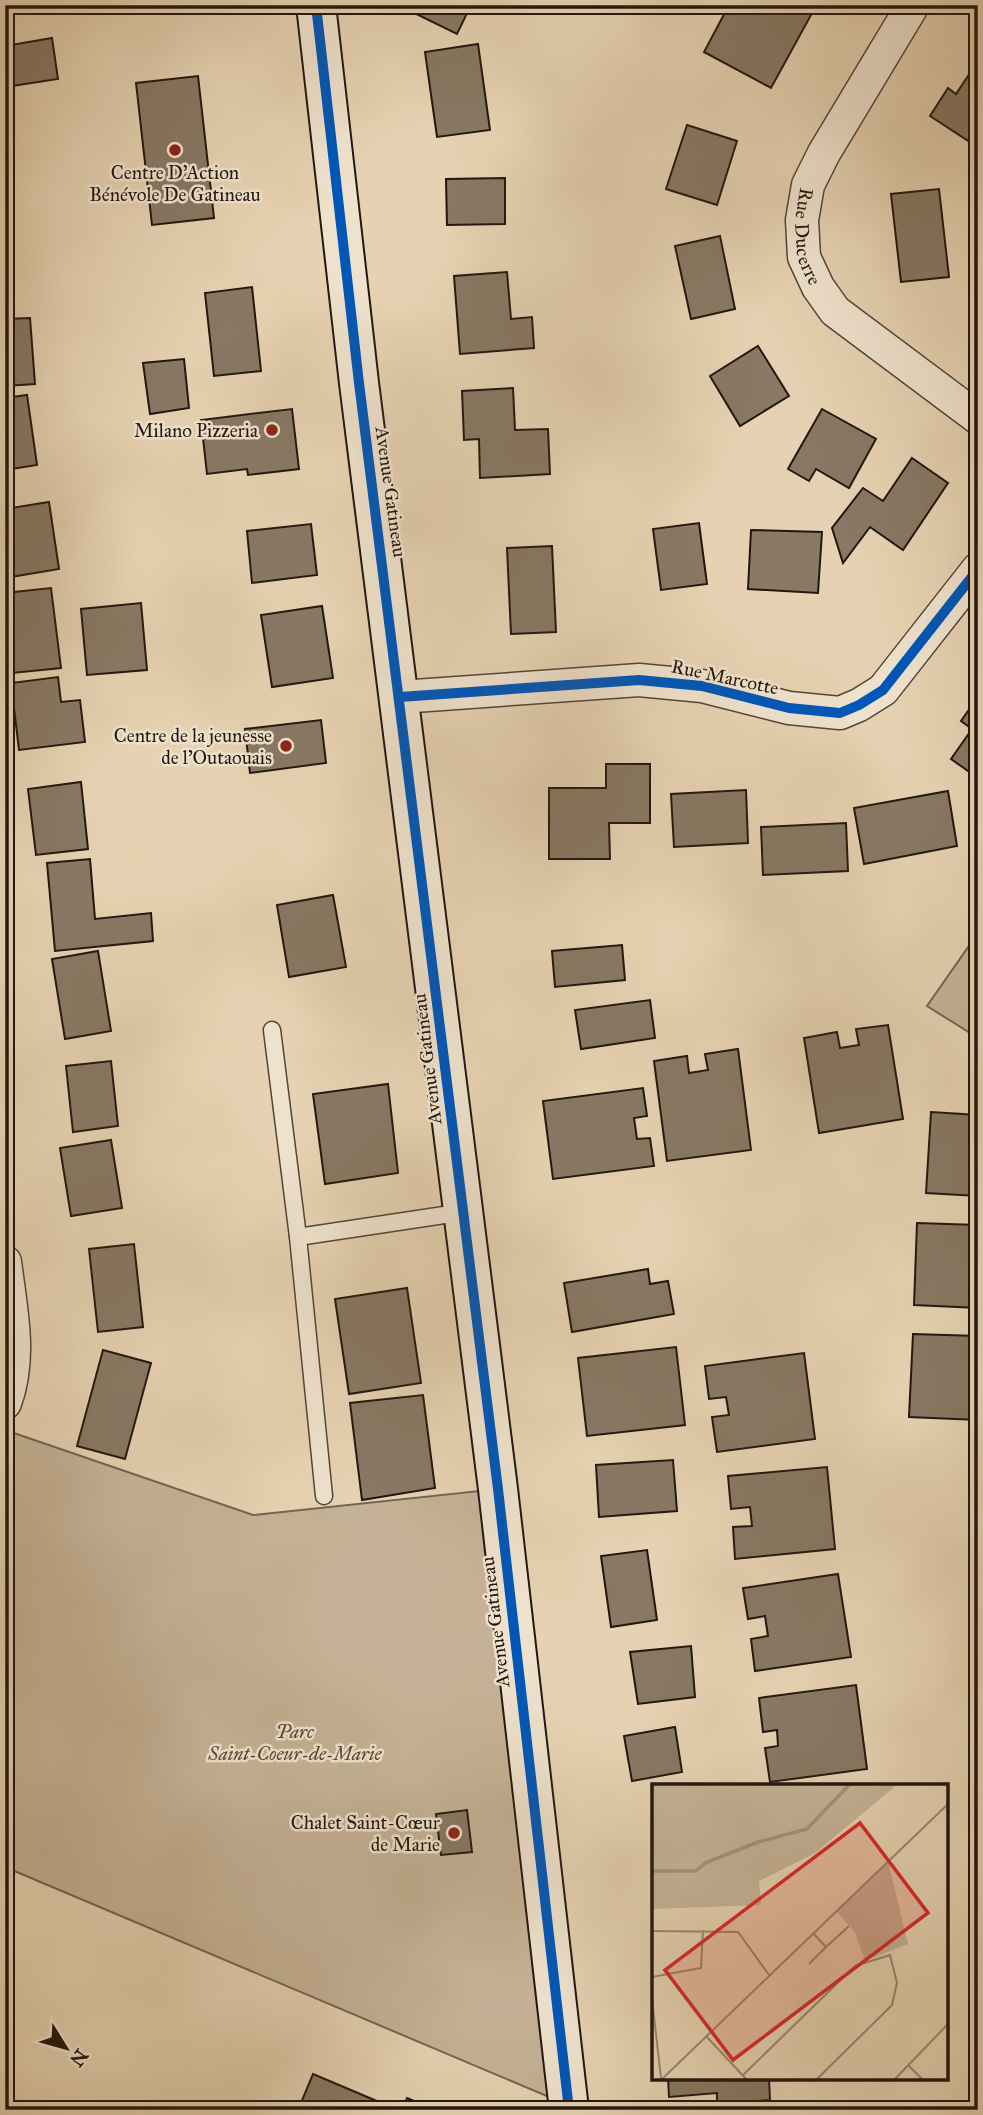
<svg xmlns="http://www.w3.org/2000/svg" width="983" height="2115" font-family="'IM FELL Great Primer',serif">
<style>
.green{fill:#c5b296;stroke:#746452;stroke-width:2}
.building{fill:#887864;stroke:#22170f;stroke-width:2}
.lines{fill:none;stroke-linecap:round;stroke-linejoin:round}
.lane-casing{stroke:#534638;stroke-width:19}
.street-casing{stroke:#534638;stroke-width:35}
.secondary-casing{stroke:#22170f;stroke-width:42}
.lane{stroke:#efe2cd;stroke-width:16}
.street{stroke:#efe2cd;stroke-width:32}
.secondary{stroke:#efe2cd;stroke-width:38}
.cycleway-casing{stroke:#efe2cd;stroke-width:15}
.cycleway{stroke:#0057b8;stroke-width:10}
.poi-dot{fill:#8f2418;stroke:#efe2cd;stroke-width:2.5}
.labels{text-anchor:middle;dominant-baseline:central;stroke-width:5;stroke-linejoin:round;paint-order:stroke}
.poi-label{font-size:19px;fill:#22170f;stroke:#efe2cd;text-anchor:end}
.street-label{font-size:19px;fill:#22170f;stroke:#efe2cd}
.park-label{font-size:19px;font-style:italic;fill:#534638;stroke:#efe2cd}
.inset-river{fill:none;stroke:#a3927b;stroke-width:3.5}
.inset-road{fill:none;stroke:#988771;stroke-width:2}
.view{fill:#d62828;fill-opacity:0.15;stroke:#d62828;stroke-width:3.5}
.inset-edge{fill:none;stroke:#22170f;stroke-width:3.5}
</style>
<rect width="100%" height="100%" fill="#e6d2b2"/>
<filter id="stains"><feTurbulence type="fractalNoise" baseFrequency=".00286" numOctaves="4"/><feColorMatrix values="0 0 0 0 .2 0 0 0 0 .09 0 0 0 0 .02 0 0 0 .5 -.17"/></filter>
<radialGradient id="worn" r=".72"><stop offset=".6" stop-color="#630" stop-opacity="0"/><stop offset="1" stop-color="#630" stop-opacity=".3"/></radialGradient>
<g class="green">
<path d="M978,933V1038L927,1006Z"/>
<path d="M5,1430L253,1515L498,1489L568,2105L5,1867Z"/>
</g>
<g class="building">
<path d="M398,5H471L457,34Z"/>
<path d="M729,5H792L811,15L771,88L704,52Z"/>
<path d="M52,38L58,79L5,87V46Z"/>
<path d="M478,44L490,130L437,137L425,52Z"/>
<path d="M978,61V136L973,144L930,116L948,88L956,94Z"/>
<path d="M198,76L214,218L152,225L136,83Z"/>
<path d="M687,125L737,141L717,205L666,189Z"/>
<path d="M505,178V224L447,225L446,179Z"/>
<path d="M939,189L949,277L901,282L891,194Z"/>
<path d="M5,220L14,280L5,281Z"/>
<path d="M720,236L735,309L691,319L675,246Z"/>
<path d="M507,272L511,319L532,317L534,348L460,354L454,276Z"/>
<path d="M252,287L261,371L214,376L205,293Z"/>
<path d="M30,318L35,384L5,386V319Z"/>
<path d="M758,346L789,396L740,426L710,376Z"/>
<path d="M184,359L189,408L150,414L143,363Z"/>
<path d="M513,388L515,430L548,429L550,474L480,478L479,439L464,440L462,391Z"/>
<path d="M27,395L37,465L5,470V398Z"/>
<path d="M292,409L299,469L248,475L247,469L207,474L201,420Z"/>
<path d="M822,409L876,439L849,488L816,469L809,481L788,469Z"/>
<path d="M912,458L948,483L903,550L870,527L843,563L832,528L863,488L883,501Z"/>
<path d="M49,502L59,569L5,578V509Z"/>
<path d="M699,523L707,584L661,590L653,529Z"/>
<path d="M311,524L317,575L252,583L247,531Z"/>
<path d="M751,530L822,532L818,593L748,589Z"/>
<path d="M552,546L556,632L511,634L507,548Z"/>
<path d="M51,588L61,668L12,673L5,593Z"/>
<path d="M141,603L147,670L87,675L81,609Z"/>
<path d="M322,606L333,678L272,687L261,615Z"/>
<path d="M58,677L61,702L80,700L85,742L19,750L11,683Z"/>
<path d="M978,697V778L951,759L972,729L961,721Z"/>
<path d="M321,720L326,763L250,773L245,729Z"/>
<path d="M606,764H650V823H609L610,859H549V788H606Z"/>
<path d="M81,782L88,849L36,855L28,789Z"/>
<path d="M746,790L748,843L674,847L671,794Z"/>
<path d="M948,791L957,846L864,864L854,808Z"/>
<path d="M846,823L848,871L763,875L761,827Z"/>
<path d="M90,859L95,919L151,913L153,941L55,951L47,863Z"/>
<path d="M333,895L346,967L289,977L277,905Z"/>
<path d="M622,945L625,980L555,987L552,951Z"/>
<path d="M98,951L111,1031L65,1039L52,959Z"/>
<path d="M650,1000L655,1038L581,1049L575,1010Z"/>
<path d="M888,1025L903,1119L819,1133L804,1038L837,1032L840,1048L859,1045L856,1029Z"/>
<path d="M738,1049L751,1150L667,1161L654,1061L687,1056L689,1073L708,1070L705,1054Z"/>
<path d="M111,1061L118,1126L73,1132L66,1066Z"/>
<path d="M388,1084L398,1173L325,1184L313,1094Z"/>
<path d="M643,1088L647,1116L634,1118L637,1139L650,1138L654,1166L553,1179L543,1101Z"/>
<path d="M931,1112L978,1115V1196L926,1193Z"/>
<path d="M111,1140L122,1208L71,1216L60,1148Z"/>
<path d="M917,1223L978,1225V1308L914,1305Z"/>
<path d="M134,1244L143,1327L98,1332L89,1249Z"/>
<path d="M648,1269L650,1284L668,1281L674,1314L572,1332L564,1283Z"/>
<path d="M407,1288L421,1383L349,1394L335,1299Z"/>
<path d="M913,1334L978,1336V1420L909,1417Z"/>
<path d="M676,1347L685,1425L587,1436L578,1358Z"/>
<path d="M103,1350L151,1363L125,1459L77,1446Z"/>
<path d="M804,1353L815,1439L717,1452L712,1417L729,1415L726,1397L709,1399L705,1366Z"/>
<path d="M423,1395L435,1488L362,1500L350,1403Z"/>
<path d="M673,1460L677,1511L599,1517L596,1465Z"/>
<path d="M827,1467L835,1549L735,1559L733,1527L752,1526L750,1507L731,1509L728,1476Z"/>
<path d="M647,1550L657,1620L611,1627L601,1556Z"/>
<path d="M838,1574L851,1657L755,1671L751,1639L768,1636L765,1616L748,1619L743,1588Z"/>
<path d="M691,1646L695,1697L638,1704L630,1652Z"/>
<path d="M856,1685L867,1769L770,1782L765,1748L778,1746L777,1730L763,1732L759,1698Z"/>
<path d="M675,1727L682,1772L632,1781L624,1736Z"/>
<path d="M467,1810L472,1852L441,1855L436,1814Z"/>
<path d="M313,2074L398,2110H298Z"/>
<path d="M668,2078H769L770,2100L717,2104V2093L669,2097Z"/>
<path d="M407,2098L435,2110H402Z"/>
</g>
<g class="lines">
<g class="lane-casing">
<g id="lane">
<path d="M272,1030L298,1237"/>
<path d="M324,1496L298,1237L464,1212"/>
</g>
</g>
<g class="street-casing">
<g id="street">
<path id="s1" d="M913,5L824,153L808,185L802,220L804,257L818,287L835,311L978,418"/>
<path d="M400,697L639,680L702,686L789,708L840,713L859,705L883,690L978,569"/>
<path d="M5,1262C11,1310 22,1357 5,1403"/>
</g>
</g>
<g class="secondary-casing">
<path id="secondary" d="M316,5L359,383L498,1489L569,2110"/>
</g>
<use href="#lane" class="lane"/>
<use href="#street" class="street"/>
<use href="#secondary" class="secondary"/>
<g class="cycleway-casing">
<g id="cycleway">
<path d="M316,5L359,383L498,1489L569,2110"/>
<path d="M400,697L639,680L702,686L789,708L840,713L859,705L883,690L978,569"/>
</g>
</g>
<use href="#cycleway" class="cycleway"/>
</g>
<g class="poi-dot">
<circle cx="175" cy="150" r="7"/>
<circle cx="272" cy="430" r="7"/>
<circle cx="286" cy="746" r="7"/>
<circle cx="454" cy="1833" r="7"/>
</g>
<g class="labels">
<g class="poi-label">
<text x="175" y="172" text-anchor="middle">Centre D'Action<tspan x="175" dy="22">Bénévole De Gatineau</tspan></text>
<text x="258" y="430">Milano Pizzeria</text>
<text x="272" y="735">Centre de la jeunesse<tspan x="272" dy="22">de l'Outaouais</tspan></text>
<text x="440" y="1822">Chalet Saint-Cœur<tspan x="440" dy="22">de Marie</tspan></text>
</g>
<g class="street-label">
<text stroke="none"><textPath href="#s1" startOffset="261">Rue Ducerre</textPath></text>
<text transform="translate(391 492) rotate(82)">Avenue Gatineau</text>
<text transform="translate(725 677) rotate(12)">Rue Marcotte</text>
<text transform="translate(427 1059) rotate(-97)">Avenue Gatineau</text>
<text transform="translate(495 1622) rotate(-97)">Avenue Gatineau</text>
</g>
<g class="park-label">
<text x="295" y="1731">Parc<tspan x="295" dy="22">Saint-Coeur-de-Marie</tspan></text>
</g>
</g>
<g transform="translate(652 1784)">
<rect width="296" height="296" fill="#e6d2b2"/>
<path d="M0,0H246L163,69L107,97L109,121L0,125ZM236,77L256,160L213,177L203,148L184,127Z" fill="#c5b296"/>
<path class="inset-river" d="M0,87H44L53,79L106,58L155,45L198,0"/>
<path class="inset-road" d="M0,147L86,148L117,191M161,149L174,163L197,142M157,180L174,163M0,193L49,184L51,146M0,215L9,294M54,252L95,296M256,281L271,296M91,291L203,182L238,171L245,199L240,221L164,296M9,296L296,20M242,296L296,240"/>
<path class="view" d="M208,39L276,129L81,276L13,186Z"/>
<rect width="296" height="296" class="inset-edge"/>
</g>
<rect width="983" height="2115" fill="none" stroke="#e6d2b2" stroke-width="28"/>
<rect x="7" y="7" width="969" height="2101" fill="none" stroke="#22170f" stroke-width="3.5"/>
<rect x="14" y="14" width="955" height="2087" fill="none" stroke="#22170f" stroke-width="2"/>
<g transform="translate(66 2048) rotate(127)" stroke="#efe2cd" stroke-width="5" paint-order="stroke">
<path d="M0-5L12 26L0 18L-12 26Z" fill="#22170f"/>
<text y="-10" font-size="19" font-weight="bold" text-anchor="middle" fill="#22170f">N</text>
</g>
<rect width="100%" height="100%" filter="url(#stains)"/>
<rect width="100%" height="100%" fill="url(#worn)"/>
</svg>
